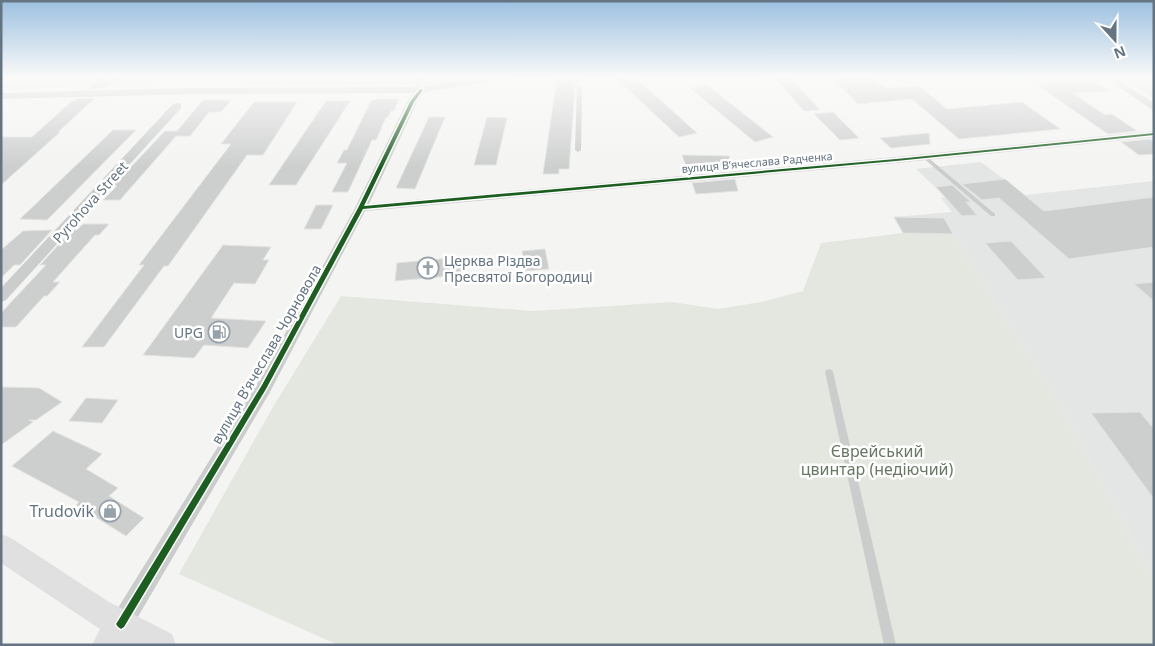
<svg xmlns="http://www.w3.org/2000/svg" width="1155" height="646" font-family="'Noto Sans',sans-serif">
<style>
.built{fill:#e4e5e5}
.green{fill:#e4e7e0}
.building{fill:#cdcece;stroke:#e3e3e2}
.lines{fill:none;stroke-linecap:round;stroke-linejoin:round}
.service{fill:#cbcdcd;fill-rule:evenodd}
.minor{fill:#cbcdcd;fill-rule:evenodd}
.secondary{fill:#e0e0e0;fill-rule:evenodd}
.cycleway-casing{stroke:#fff;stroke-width:3}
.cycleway{fill:#1b5e20;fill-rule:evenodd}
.labels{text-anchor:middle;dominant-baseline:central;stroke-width:5;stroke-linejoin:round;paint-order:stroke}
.far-street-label{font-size:11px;fill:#647482;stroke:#fff}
.street-label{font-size:14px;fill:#647482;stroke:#fff}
.poi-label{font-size:14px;fill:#647482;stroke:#fff;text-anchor:start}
.near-park-label{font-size:16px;fill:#677963;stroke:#fff}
.near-poi-label{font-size:16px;fill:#647482;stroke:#fff;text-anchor:end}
</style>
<rect width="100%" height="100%" fill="#f4f4f2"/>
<g class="built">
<path d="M1123,78H1154V98Z"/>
<path d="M981,162L1025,195L1154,181V580L1064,412L953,234L903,233L894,217L952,212L941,198L946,197L916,169Z"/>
</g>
<g class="green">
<path d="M1,78H155L149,84L1,90Z"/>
<path d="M239,78H474L430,84L238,85Z"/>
<path d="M903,233L953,234L1064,412L1154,580V645H338L179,574L273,407L341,296L534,311L672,302L718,309L761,302L803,291L821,243Z"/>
</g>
<g class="building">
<path d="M100,78H118L106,88L88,89Z"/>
<path d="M557,78H578L577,83L575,85L569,169H559V174H543Z"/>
<path d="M616,78H636L697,133L679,137Z"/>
<path d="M775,78H791L820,110L804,111Z"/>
<path d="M850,78H872L885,88L919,86L947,109L1022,102L1060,129L959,139L912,99L858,104L833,79Z"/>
<path d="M1092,80L1110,91L1073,93L1105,115L1112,114L1137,131L1108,134L1036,84Z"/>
<path d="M707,85L773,137L755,142L690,88Z"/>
<path d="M95,98L58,132H60L1,185V137H32L71,102L78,99Z"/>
<path d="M377,99H399L394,111H391L388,117H386L376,140H372L348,192H332L347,163H337L344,150H347L371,101Z"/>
<path d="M203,100H231L221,112H209L190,136H176L120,200H103L117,186H113L165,131H177Z"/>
<path d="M326,101H350L296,185H269Z"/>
<path d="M254,102H297L263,155H247L168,266H164L104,347H82L144,265H139L231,144H221Z"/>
<path d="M833,112L859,138L840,140L814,114Z"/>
<path d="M429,117H445L415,189L396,188Z"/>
<path d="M487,117L507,118L496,165H474Z"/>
<path d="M113,130H136L47,220L20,219Z"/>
<path d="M929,133L930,144L891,148L880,138Z"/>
<path d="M1150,139L1154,142V154L1139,155L1121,142Z"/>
<path d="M682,155L729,156L732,170L689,174Z"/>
<path d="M735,179L738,191L696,194L692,183Z"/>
<path d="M1005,179L1044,211L1154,197V247L1069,259L999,198L982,200L962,184Z"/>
<path d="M952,185L971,202H966L977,215L962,216L936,187Z"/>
<path d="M316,205H333L321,229H304Z"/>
<path d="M894,217L944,218L953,234L903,233Z"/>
<path d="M83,224H109L99,235H95L53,282H60L47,296H44L16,327H1V313L46,265H40L72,230H77Z"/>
<path d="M52,230L20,265H14L1,278V250L23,231Z"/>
<path d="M1011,241L1046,278L1018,280L985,243Z"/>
<path d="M223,245L271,247L263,260H269L255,284L234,283L211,318L266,321L248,348L204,345L194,358L143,355Z"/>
<path d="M545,249L549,269L524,271L522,251Z"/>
<path d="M461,257V275L395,281L397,263Z"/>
<path d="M1154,282V301L1134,284Z"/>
<path d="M1,387L39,388L62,402L36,420H29L33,422L1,445Z"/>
<path d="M86,398L118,400L102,423L69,421Z"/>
<path d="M1140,412L1154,429V499L1091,413Z"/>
<path d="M53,431L102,454L86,469L118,488L109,496L144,518L126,536L76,505L79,502L12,466Z"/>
</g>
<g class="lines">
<g class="service">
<path d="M422,78H444L442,79L425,80L420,86L423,90L421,91L415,86Z"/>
<path d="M577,85L581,86L582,97L581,150L578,152L575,150Z"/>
<path d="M925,155L995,214V216H991L923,158L922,157Z"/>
<path d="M829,369L832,370L833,372L896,645H884L825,372L826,370Z"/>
</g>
<g class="minor">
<path d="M480,78H499L494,81L424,92L417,102L369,204L896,157L1154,131V137L896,163L365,211L270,392L129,632L121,635L113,632L110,624L113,616L258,382L355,208L407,102L414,93L192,94L1,99V93L192,88L421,87Z"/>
<path d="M1106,78H1115L1154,103V111Z"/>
<path d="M177,103L181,104V108L6,300L1,302V288L173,104Z"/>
</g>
<path class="secondary" d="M1,534L11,538L109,602L172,634L176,645H92L100,629L1,563Z"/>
<g class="cycleway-casing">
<path id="cycleway" d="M420,89L423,90L414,102L364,206L896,159L1154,133V135L896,161L363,209L266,389L124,627L121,629L118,627L116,624L118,621L262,385L358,208L410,102Z"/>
</g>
<use href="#cycleway" class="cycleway"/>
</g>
<linearGradient id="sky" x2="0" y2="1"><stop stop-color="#9cc0e0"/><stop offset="0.46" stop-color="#fafaf9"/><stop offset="1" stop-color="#fafaf9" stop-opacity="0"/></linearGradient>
<rect width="1155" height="168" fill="url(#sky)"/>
<defs>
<g id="church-ring" transform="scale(1.125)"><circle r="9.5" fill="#fff" stroke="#96a1a9" stroke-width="1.5"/><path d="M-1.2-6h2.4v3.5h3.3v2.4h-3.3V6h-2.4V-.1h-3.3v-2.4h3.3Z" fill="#96a1a9"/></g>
<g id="fuel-ring" transform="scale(1.125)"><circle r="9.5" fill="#fff" stroke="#96a1a9" stroke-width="1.5"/><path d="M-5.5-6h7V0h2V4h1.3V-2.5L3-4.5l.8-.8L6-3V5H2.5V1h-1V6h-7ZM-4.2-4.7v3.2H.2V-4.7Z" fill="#96a1a9"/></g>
<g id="shop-ring" transform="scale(1.125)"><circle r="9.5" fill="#fff" stroke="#96a1a9" stroke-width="1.5"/><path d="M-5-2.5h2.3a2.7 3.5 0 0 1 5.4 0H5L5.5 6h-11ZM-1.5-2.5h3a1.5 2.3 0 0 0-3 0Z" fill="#96a1a9"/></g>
</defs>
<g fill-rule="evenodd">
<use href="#church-ring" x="428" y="268"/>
<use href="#fuel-ring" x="219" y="332"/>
<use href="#shop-ring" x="110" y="511"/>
</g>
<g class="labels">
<g class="far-street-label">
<text transform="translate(757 162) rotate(-5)">вулиця Вʼячеслава Радченка</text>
</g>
<g class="street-label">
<text transform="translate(90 202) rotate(-48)">Pyrohova Street</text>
<text transform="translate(266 354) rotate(-60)">вулиця Вʼячеслава Чорновола</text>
</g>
<g class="poi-label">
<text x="444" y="260">Церква Різдва<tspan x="444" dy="16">Пресвятої Богородиці</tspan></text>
<text x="203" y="332" text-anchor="end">UPG</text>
</g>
<g class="near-park-label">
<text x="877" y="451">Єврейський<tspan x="877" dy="18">цвинтар (недіючий)</tspan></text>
</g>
<g class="near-poi-label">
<text x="94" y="511">Trudovik</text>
</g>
</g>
<rect width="1155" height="646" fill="none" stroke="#647482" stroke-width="5"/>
<g transform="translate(1115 40) rotate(159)" stroke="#ffffff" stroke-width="4" paint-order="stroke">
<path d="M0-4L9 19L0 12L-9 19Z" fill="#647482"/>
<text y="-8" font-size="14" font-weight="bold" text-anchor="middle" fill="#647482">N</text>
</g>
</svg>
